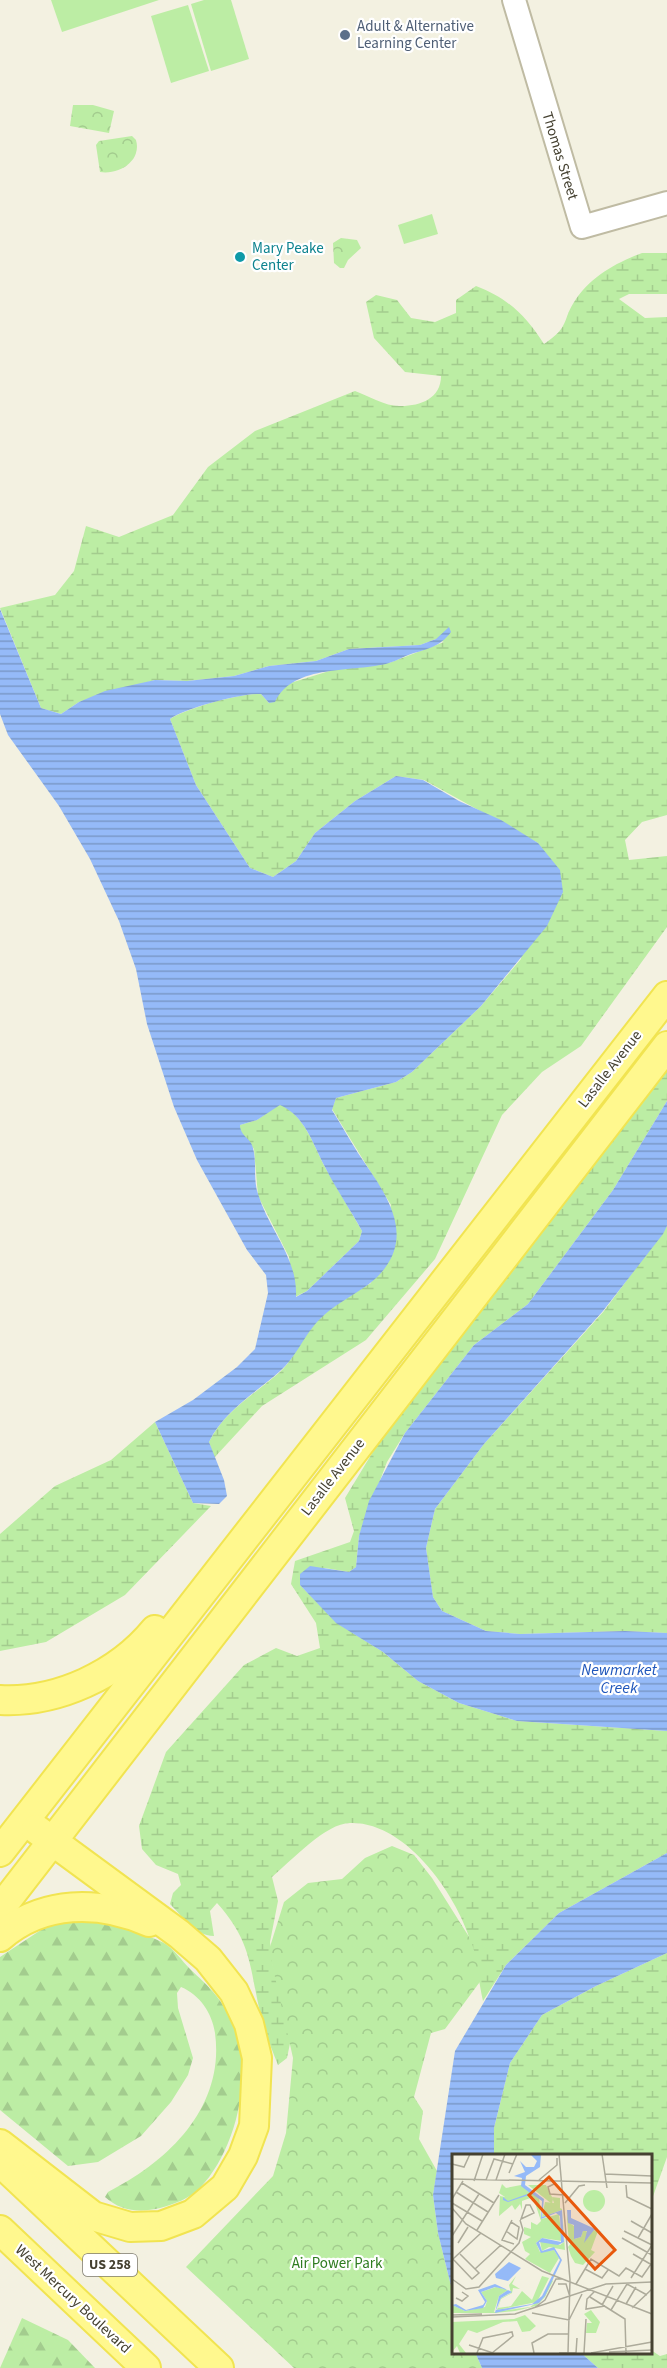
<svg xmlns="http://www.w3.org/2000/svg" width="667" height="2368" font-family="'Source Sans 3',sans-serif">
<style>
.forest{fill:url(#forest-firs)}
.wetland{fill:url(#wetland-marsh)}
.park{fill:url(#park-crowns)}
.pitch{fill:#bceda4}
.water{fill:url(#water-rules);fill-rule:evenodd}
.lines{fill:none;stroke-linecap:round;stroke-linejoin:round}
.minor-casing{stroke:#bfbba3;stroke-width:26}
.major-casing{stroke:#f1e451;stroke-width:32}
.minor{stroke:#fff;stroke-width:22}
.major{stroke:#fff88e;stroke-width:28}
.service-dot{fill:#5c6f8a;stroke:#fff;stroke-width:2}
.culture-dot{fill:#0f9aa8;stroke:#fff;stroke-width:2}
.labels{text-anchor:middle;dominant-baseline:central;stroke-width:4.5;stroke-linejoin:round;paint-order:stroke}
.shield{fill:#fff;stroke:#7d7a6f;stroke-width:1.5}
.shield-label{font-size:14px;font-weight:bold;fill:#454131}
.service-label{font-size:15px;fill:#4e5e75;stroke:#fff;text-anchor:start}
.street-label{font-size:15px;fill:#454131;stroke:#fff}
.culture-label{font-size:15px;fill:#0d838f;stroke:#fff;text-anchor:start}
.park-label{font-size:15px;fill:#2e7c1f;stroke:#fff}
.water-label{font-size:16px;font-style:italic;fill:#2057bb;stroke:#fff}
.inset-road{fill:none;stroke:#adab9b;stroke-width:1.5}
.view{fill:#e8590c;fill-opacity:0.15;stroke:#e8590c;stroke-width:3}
.inset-edge{fill:none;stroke:#454131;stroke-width:3}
</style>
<defs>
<pattern id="forest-firs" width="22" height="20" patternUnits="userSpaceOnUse" patternTransform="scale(1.5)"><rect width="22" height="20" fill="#bceda4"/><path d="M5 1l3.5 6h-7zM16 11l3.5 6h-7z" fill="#a3cc8e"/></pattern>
<pattern id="wetland-marsh" width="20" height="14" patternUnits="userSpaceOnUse" patternTransform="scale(1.5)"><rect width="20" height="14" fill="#bceda4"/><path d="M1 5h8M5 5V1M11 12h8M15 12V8" fill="none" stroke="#a3cc8e"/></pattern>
<pattern id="park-crowns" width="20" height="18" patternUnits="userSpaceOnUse" patternTransform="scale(1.5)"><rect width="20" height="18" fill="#bceda4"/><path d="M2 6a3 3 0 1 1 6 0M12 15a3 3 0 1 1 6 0" fill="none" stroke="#a3cc8e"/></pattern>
<pattern id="water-rules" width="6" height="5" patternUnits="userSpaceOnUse" patternTransform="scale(1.5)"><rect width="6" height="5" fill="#95baf8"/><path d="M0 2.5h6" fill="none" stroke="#7b99c9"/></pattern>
</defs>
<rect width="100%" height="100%" fill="#f3f1e1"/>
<g class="forest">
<path d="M81,1920C109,1925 138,1930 164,1943C174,1949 182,1961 190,1969C209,1987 220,1996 232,2022C255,2071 237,2149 200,2188C189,2199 174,2204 160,2208C140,2213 120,2211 105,2197L108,2192C170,2161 225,2106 215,2033C212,2013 200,1995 181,1987L177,1993L178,2008L193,2058L188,2075L171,2102L141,2136L98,2162L68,2166L0,2110V1957L50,1924Z"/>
<path d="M22,2318L68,2340L95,2368H0Z"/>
</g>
<g class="wetland">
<path d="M642,253H667V294H629L619,299L645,318L667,317V815L642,822L625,840L629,860L667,856V927L581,1046L542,1072L502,1115L435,1259L366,1340L262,1406L214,1458L209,1442C224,1411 255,1394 280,1372C291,1362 296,1349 304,1338C320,1313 345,1297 371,1283L391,1205L332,1109L336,1098L396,1082L412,1072L481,1006L521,959L538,843L424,780L396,776L355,801L315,833L296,861L273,877L250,868L196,785L170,719C187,708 241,693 261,694L269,703L287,684L339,668L389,663L444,642L436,639L420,645L349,649L316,661L269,666L234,676L187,681L155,680L79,702L61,714L41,708L0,608L55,595L74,571L86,526L119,537L173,515L208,467L255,431L355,391C368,396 387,407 401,406C421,406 441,398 441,376L405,372L374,338L366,302L376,295L397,300L411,318L435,322L456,313V300L476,286C508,298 526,316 544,344C571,326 561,321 576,299C593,275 616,263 642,253Z"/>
<path d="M667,1068V1101L613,1190L528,1304L474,1345L405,1433L387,1462L359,1536L356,1567L349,1572L325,1568L300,1585L337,1623L383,1652L418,1681L459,1703L517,1721L667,1731V1853L559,1913L506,1965L483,2001C479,1983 477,1964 472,1946C459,1898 407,1821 350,1823C326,1823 291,1861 272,1877L278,1901L270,1942L273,1966L294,2024L287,2058L278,2065C272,2050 266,2035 262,2020C249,1970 254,1944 217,1903L210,1911L214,1936C194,1935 184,1918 170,1904L173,1893L181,1885L178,1874L156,1865L142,1849L139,1826L166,1752L244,1665L276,1648L297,1656L320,1648L316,1623L291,1584L295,1561L350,1542L354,1531L345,1498L391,1422Z"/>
<path d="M280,1104C306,1117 313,1145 326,1169C338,1190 350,1210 362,1231L359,1241L307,1291L295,1297L289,1257L258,1196L254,1149L240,1131V1125L257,1120Z"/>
<path d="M667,1226V1633L625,1631L520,1634L486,1631L442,1611L433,1597L426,1548L435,1509L484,1444L604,1311Z"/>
<path d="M155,1422L193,1503L211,1506L125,1595L46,1642L0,1651V1534L55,1486L111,1460Z"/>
<path d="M667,1953V2157L651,2202L650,2155H494V2128L510,2063L542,2015L596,1986Z"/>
<path d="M651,2350L660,2356L667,2354V2368H598L580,2352Z"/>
</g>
<g class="park">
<path d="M73,105H93L114,111L109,133L70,126Z"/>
<path d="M132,136L136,140C142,161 119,175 100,172L96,145L99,141Z"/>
<path d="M341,238L357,240L361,248L348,260L344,268H340L334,263L333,243Z"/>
<path d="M392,1846L414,1855L432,1878L471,1940L482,1979L445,2029L431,2033L414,2097L423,2111L419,2139L437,2171L433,2195L438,2233L454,2298V2352H475L482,2368H294L186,2267L273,2176L286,2133L293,2058L269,1950L284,1902L308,1883L342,1879L365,1858Z"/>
</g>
<g class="pitch">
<path d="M51,0H159L62,32Z"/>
<path d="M204,0H231L249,59L211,71L191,4Z"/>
<path d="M188,5L209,71L171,83L151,16Z"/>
<path d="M432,214L438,234L404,244L398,225Z"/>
</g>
<g class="water">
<path d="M0,609L41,708L61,714L79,702L105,691L155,680L187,681L234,676L269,666L316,661L349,649L420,645L436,639L449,627L451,632C440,647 427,649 411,654C404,656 397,661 389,663C355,673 293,663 275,702L269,703L261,694C242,693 185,708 170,719L196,785L250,868L273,877L296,861L315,833L355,801L396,776L423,780L459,801L501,820L538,843L560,870L563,892L547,926L481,1006L412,1072L396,1082L336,1098L332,1110C341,1124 349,1139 358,1153C380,1186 415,1228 385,1268C370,1289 340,1299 321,1318C304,1334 297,1357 279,1372C254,1394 223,1412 209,1442L224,1480L227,1496L219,1504L193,1503L155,1422L193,1400L237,1367L255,1349L268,1293L266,1275L247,1250L197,1160L174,1107L147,1024L136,969L119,921L90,859L59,806L8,735L0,714ZM280,1105C305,1116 313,1144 325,1167C336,1189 350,1209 362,1231L359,1241L307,1291L296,1297C298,1258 269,1230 258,1194C253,1179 257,1163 253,1148C251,1138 240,1136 240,1125L257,1120Z"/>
<path d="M667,1101V1226L663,1234L603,1311L484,1444L435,1509L426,1548L433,1597L442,1611L486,1631L520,1634L625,1631L667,1633V1731L517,1721L459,1703L418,1681L383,1652L336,1623L300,1585V1574L310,1566L349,1572L356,1567L359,1536L369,1501L405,1433L474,1345L528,1304L613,1190Z"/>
<path d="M667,1853V1953L596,1986L542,2015L510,2063L494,2128V2155H454V2298L438,2233L433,2195L455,2051L506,1965L559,1913Z"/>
<path d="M475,2352H580L598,2368H482Z"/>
</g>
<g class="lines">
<g class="minor-casing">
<path id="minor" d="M514,0L582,227L667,203"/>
</g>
<g class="major-casing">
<g id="major">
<path d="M0,1700C57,1703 118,1675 155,1630"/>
<path d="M0,1852L667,996"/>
<path d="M0,1909L667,1046"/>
<path d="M0,1937C43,1900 99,1900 149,1922"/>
<path d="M0,2144L93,2216L130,2227L161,2226L193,2214L225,2187L243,2156L254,2126L257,2058L249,2024L234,1992L208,1959L179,1934L36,1829"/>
<path d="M2,2164L219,2368"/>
<path d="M0,2230L146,2368"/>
</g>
</g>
<use href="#minor" class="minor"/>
<use href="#major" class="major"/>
</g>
<circle class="service-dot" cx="345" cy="35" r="6"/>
<circle class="culture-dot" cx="240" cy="257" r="6"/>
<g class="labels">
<rect class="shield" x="83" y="2254" width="54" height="22" rx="4.5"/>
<g class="shield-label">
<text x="110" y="2265">US 258</text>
</g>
<g class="service-label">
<text x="357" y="26">Adult &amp; Alternative<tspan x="357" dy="17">Learning Center</tspan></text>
</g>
<g class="street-label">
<text transform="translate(560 156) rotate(73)">Thomas Street</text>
<text transform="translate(610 1069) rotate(-52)">Lasalle Avenue</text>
<text transform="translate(333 1477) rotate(-52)">Lasalle Avenue</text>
<text transform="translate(73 2299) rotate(43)">West Mercury Boulevard</text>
</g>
<g class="culture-label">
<text x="252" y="248">Mary Peake<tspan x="252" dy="17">Center</tspan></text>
</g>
<g class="park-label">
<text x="337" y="2263">Air Power Park</text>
</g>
<g class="water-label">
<text x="619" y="1670">Newmarket<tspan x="619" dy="18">Creek</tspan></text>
</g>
</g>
<g transform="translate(452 2154)">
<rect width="200" height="200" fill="#f3f1e1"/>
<path d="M131 47a11 11 0 1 1 22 0a11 11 0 1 1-22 0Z" fill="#bceda4"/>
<path d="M50,30L54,34L69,31L87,42L89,65L107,60L110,87L90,84L84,89L88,98L102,96L107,104L98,119L73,105L78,100L73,97L70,88L79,83L72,80V73L79,75V68L85,71L89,67L81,43L70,47V56L68,50L63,56L60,51L47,62L48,42L53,43L47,39ZM100,43L108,44V54L110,55L113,96L97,93L90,97L88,87L108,91L112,88L110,56L90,63L93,48L102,49ZM116,57V68L122,72V85L129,83L131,76L138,79L136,84L141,76L146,77L139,96L143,98L131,111L123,109L119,102L116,93L120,88L117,89L115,65ZM64,122L60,130L68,135L61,134L60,139L49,145L46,154L59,152L70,137L80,146L90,122L97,124L85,148L45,156L49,144L59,139L57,131ZM99,125L101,127L93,143L84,152L63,157L42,159H0V151L13,157L33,153L35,147L29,138L44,133L56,136L47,142L42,158L78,153L91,144ZM73,161L84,172L78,177L70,178L65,167L51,168L25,179L16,176L7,190L14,199H8L5,192L0,198V168L62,165Z" fill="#bceda4"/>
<path d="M76,31H94L101,45L100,50Z" fill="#bceda4"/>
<path d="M139,156L148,168L144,179H134L135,169H140L132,160Z" fill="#bceda4"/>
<path d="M89,0L88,13L74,22L73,31L92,45L90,63L110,56L112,88L106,91L87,88L90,97L102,93L110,106L93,142L87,149L43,159L47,142L56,136L43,133L29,138L35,147L31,154L13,157L0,151L4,150L14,156L31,151L33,148L26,136L43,130L60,138L49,144L44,156L80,150L90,142L108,106L102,96L89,99L84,89L90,84L109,88L108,62L104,59L89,65L90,47L80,40L56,48L51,46V43L56,47L78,39L69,32L70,24L62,22L73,18L68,7L74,13H82L85,7L79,1ZM115,56H119V64L150,78L142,76L132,89L135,77H131L129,83L122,85V71L116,69ZM57,108L69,114L56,127L44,124L43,120Z" fill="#95baf8"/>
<path class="inset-road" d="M107,0L118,126L116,199M150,0L155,34M0,10L12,13L18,0M57,19L65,0M153,20L200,22M0,25L200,29M34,26L42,5L61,10M44,26L53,0M87,26L105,11V4M22,27L31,0M10,29L42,49M102,30L96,33L98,40L112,41M174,31L175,43L200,55M4,38L36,58M0,45L11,27M0,49L30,67M113,49L127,32L133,31M74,51H78L82,59L69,65ZM0,54L14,70L90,117L200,160M60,66L50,86L62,90M179,67L200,79M25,76L47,41M54,77L65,85L67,73L59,68M172,77L200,91M0,82L27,40M170,84L200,101M186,84L200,60M6,89L16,73M8,100L27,119L20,125L1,105L29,79M181,100L200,111M23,115L49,91M133,115L150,124L156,116M179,124L200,91M0,125L14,135L27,133L67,89L71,76L68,66M106,130H114L118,143M124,130L139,105L167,122L174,114L190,123L199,110M142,138L135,145L134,155L153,152M138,143L173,165L174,199M4,144L10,147L16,142L10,138M174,150L184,133M150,151L161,132M82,154L93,146L104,125H111M180,154L200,135M159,156L175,130L195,141M80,159L117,166L130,140M1,161L30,160M0,163L63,160L154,130L200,128M17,191L41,199M157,198L200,196M25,199L31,184L60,178L61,182L40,199M82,199L80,189L96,180H117M107,199H124L125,184M132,199L134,165M139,199L200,188"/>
<path class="view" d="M97,23L163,96L143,115L77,41Z"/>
<rect width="200" height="200" class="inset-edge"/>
</g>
</svg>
